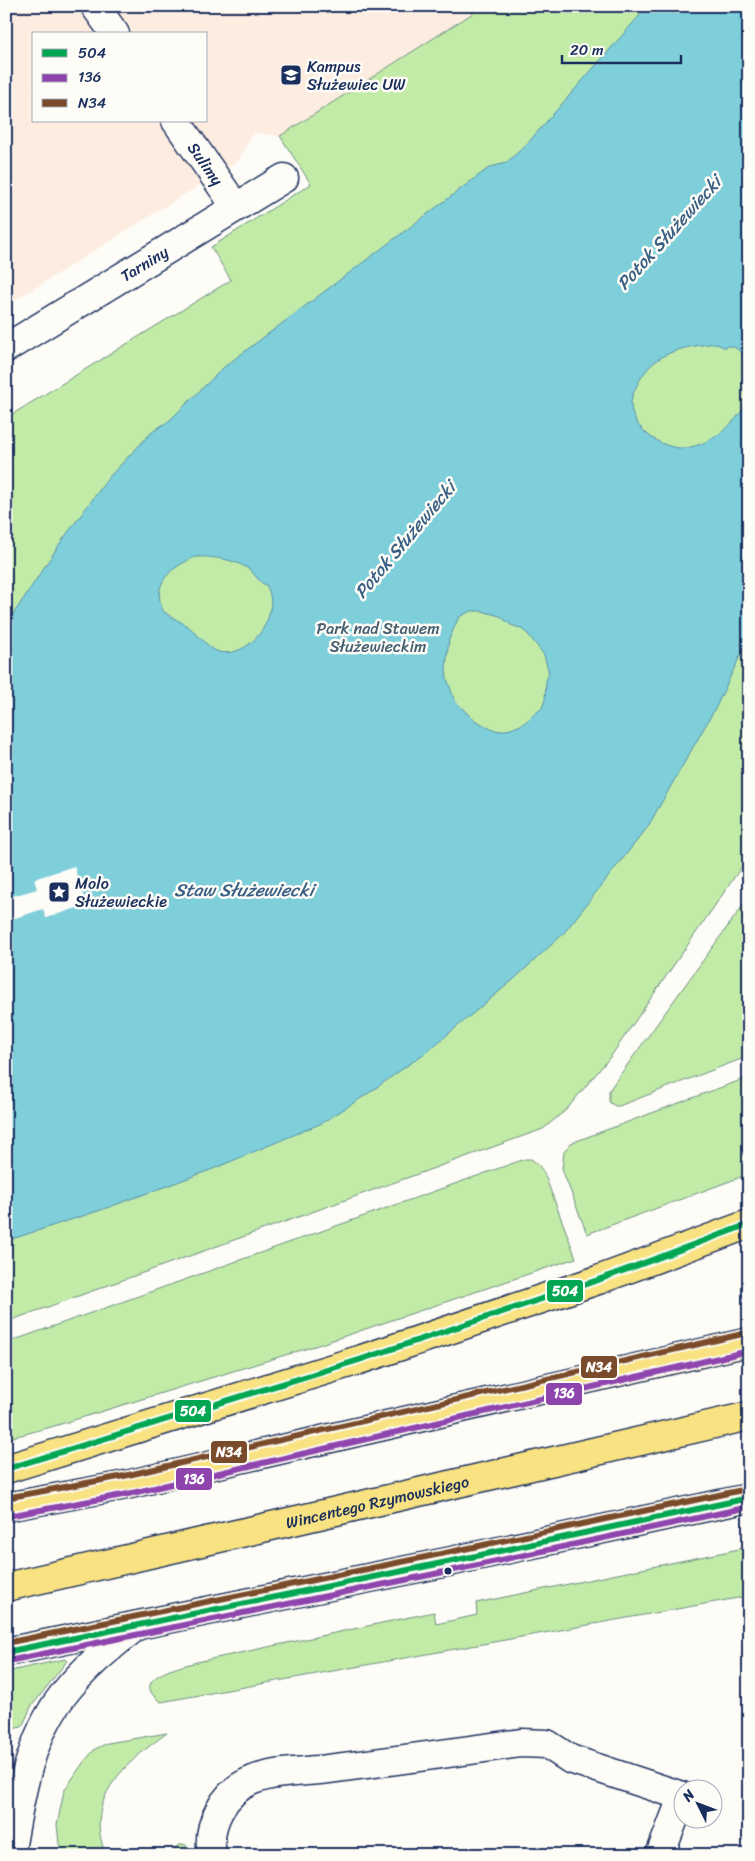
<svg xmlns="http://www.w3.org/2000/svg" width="755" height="1861" font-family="Sriracha,sans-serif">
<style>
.built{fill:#fdede0;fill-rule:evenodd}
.green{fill:#c2eba7;stroke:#6e8d82}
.water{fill:#7fcfdb;stroke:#578fa9;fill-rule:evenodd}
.pier{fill:#fdfcf7}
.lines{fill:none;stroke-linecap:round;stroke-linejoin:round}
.minor-casing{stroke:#1b2f5e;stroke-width:31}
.major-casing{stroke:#1b2f5e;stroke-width:31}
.minor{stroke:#fdfcf7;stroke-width:28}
.major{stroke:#f8e281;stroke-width:28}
.bus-1-casing{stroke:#fdfcf7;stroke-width:10}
.bus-2-casing{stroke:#fdfcf7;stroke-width:10}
.bus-3-casing{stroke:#fdfcf7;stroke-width:10}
.bus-1{stroke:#00a651;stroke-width:6}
.bus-2{stroke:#8e44ad;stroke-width:6}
.bus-3{stroke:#7a4b2a;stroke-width:6}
.bus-dot{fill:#1b2f5e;stroke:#fdfcf7;stroke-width:2}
.labels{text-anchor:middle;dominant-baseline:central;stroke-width:5;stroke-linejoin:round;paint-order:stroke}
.poi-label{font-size:16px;fill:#1b2f5e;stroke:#fdfcf7;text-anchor:start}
.street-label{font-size:16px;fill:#1b2f5e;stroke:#fdfcf7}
.park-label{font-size:16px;fill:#455e70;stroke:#fdfcf7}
.water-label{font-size:18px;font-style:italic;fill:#395f84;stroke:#fdfcf7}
.line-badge{stroke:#fdfcf7;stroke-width:2}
.badge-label{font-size:14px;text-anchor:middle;font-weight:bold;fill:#fff}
</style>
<rect width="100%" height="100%" fill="#fdfcf7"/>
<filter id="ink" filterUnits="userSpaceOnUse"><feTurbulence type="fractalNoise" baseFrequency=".02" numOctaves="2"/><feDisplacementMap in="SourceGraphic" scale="10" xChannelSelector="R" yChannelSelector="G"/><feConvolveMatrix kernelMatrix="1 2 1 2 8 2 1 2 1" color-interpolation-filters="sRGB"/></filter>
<g filter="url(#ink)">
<path class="built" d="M6,6H483L280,136L253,133L238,161L6,306ZM34,34H206V121H34Z"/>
<g class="green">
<path d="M473,6H749V856L611,1056L566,1110L543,1129L6,1322V418L231,280L211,247L311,184L280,136L473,13Z"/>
<path d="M749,897V1056L619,1106H615L609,1102V1091L612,1086Z"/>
<path d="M749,1077V1174L587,1234L562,1169L564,1152L571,1143Z"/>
<path d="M525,1159H531C537,1163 540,1166 544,1173L576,1258L318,1345L51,1427L6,1439V1343Z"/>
<path d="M749,1547V1596L161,1702C127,1678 179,1667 197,1662L434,1612L436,1624L477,1615L476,1603Z"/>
<path d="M65,1659L67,1661L31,1707L22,1727L6,1730V1672Z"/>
<path d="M167,1733C126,1763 82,1798 106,1855H63L59,1844L57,1825L64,1791L83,1763L95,1749L108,1743Z"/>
<path d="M184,1844L191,1849L194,1855H173V1851L177,1846Z"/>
</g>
<path class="water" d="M648,6H749V361C745,356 736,345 728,346C727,346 726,347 724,347C722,347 720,345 717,344C709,343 703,345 695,346C672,350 654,357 641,378C637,385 630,397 631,406C633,432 668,453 691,447C717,441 736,422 749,400V637L716,707L647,828L563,934L513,980L429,1050L366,1095L322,1123L213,1169L101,1210L6,1241V625L61,542L109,477L152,432L170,420L224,367L486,170L491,167L506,163L526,145ZM195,557C212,556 234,559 249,569C255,574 259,583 266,585C283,612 252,659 219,652C215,651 211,648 209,646C202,640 196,633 189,627C181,621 171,618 163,611C151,582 171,568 195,557ZM471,611H482L500,616L511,625L520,628L527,633L544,655L549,673L546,681L545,700L542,708L523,724L511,729L500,731L491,729L473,719L455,701L447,679L446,667L449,639L459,617Z"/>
<path class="pier" d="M74,866L86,905L46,918L43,909L6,921V898L37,889L34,879Z"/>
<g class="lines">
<g class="minor-casing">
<g id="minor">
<path d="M95,6L115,34"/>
<path id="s1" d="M176,121L236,207"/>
<path id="s2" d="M6,348L284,178"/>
<path d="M11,1850C20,1798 29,1738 63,1695C83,1669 109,1648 135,1627"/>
<path d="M212,1855C206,1825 224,1791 253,1780C276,1771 304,1772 328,1769C392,1761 457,1752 521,1743L547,1744L570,1759L682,1796"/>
<path d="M660,1855L682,1798"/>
</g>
</g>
<g class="major-casing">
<g id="major">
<path d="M6,1469L359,1360L598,1280L749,1224"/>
<path d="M6,1507L126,1485L749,1342"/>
<path id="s3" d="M6,1587L749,1416"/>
<path d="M6,1652L457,1560L749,1498"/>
</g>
</g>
<use href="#minor" class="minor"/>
<use href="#major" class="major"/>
<g class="bus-1-casing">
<g id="bus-1">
<path d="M6,1469L359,1360L598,1280L749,1224"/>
<path d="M6,1652L457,1560L749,1498"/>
</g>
</g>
<g class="bus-2-casing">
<g id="bus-2">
<path d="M8,1516L128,1494L749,1351"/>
<path d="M8,1661L459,1569L749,1507"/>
</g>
</g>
<g class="bus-3-casing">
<g id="bus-3">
<path d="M6,1498L124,1476L747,1333"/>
<path d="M6,1643L455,1551L747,1489"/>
</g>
</g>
<use href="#bus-1" class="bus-1"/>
<use href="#bus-2" class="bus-2"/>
<use href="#bus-3" class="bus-3"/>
</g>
</g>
<defs>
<g id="university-square" transform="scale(1.125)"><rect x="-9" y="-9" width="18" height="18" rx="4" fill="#1b2f5e" stroke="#fdfcf7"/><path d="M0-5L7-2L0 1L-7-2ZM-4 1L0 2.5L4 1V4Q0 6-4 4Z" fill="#fff"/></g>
<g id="sight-square" transform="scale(1.125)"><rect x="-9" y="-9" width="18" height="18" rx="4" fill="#1b2f5e" stroke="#fdfcf7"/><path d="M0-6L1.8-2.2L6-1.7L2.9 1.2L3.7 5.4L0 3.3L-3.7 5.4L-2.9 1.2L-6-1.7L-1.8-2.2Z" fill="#fff"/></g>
</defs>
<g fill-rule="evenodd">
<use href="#university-square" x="291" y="75"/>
<use href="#sight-square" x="59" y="892"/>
</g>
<circle class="bus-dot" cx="448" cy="1571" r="4.5"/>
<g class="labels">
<g class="poi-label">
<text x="307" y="66">Kampus<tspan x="307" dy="18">Służewiec UW</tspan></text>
<text x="75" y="883">Molo<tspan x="75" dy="18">Służewieckie</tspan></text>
</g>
<g class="street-label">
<text stroke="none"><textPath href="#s1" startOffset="52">Sulimy</textPath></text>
<text stroke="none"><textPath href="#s2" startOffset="162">Tarniny</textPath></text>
<text stroke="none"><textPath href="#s3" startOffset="381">Wincentego Rzymowskiego</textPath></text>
</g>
<g class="park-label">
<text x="378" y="628">Park nad Stawem<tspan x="378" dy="18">Służewieckim</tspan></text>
</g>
<g class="water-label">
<text transform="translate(669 233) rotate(-48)">Potok Służewiecki</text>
<text transform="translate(405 540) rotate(-50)">Potok Służewiecki</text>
<text x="244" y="890">Staw Służewiecki</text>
</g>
</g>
<g class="line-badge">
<rect x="546" y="1279" width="38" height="24" rx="5" fill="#00a651"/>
<rect x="580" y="1355" width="38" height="24" rx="5" fill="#7a4b2a"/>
<rect x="545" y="1382" width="38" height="24" rx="5" fill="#8e44ad"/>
<rect x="174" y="1399" width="38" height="24" rx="5" fill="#00a651"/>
<rect x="210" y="1440" width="38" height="24" rx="5" fill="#7a4b2a"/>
<rect x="175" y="1467" width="38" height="24" rx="5" fill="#8e44ad"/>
</g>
<g class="badge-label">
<text x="565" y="1296">504</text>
<text x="599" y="1372">N34</text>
<text x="564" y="1398">136</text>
<text x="193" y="1416">504</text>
<text x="229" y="1457">N34</text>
<text x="194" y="1484">136</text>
</g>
<rect width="755" height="1861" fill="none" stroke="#fdfcf7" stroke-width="25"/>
<rect x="12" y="12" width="730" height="1836" fill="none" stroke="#1b2f5e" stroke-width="2" filter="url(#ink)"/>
<rect x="32" y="32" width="175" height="90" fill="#fdfcf7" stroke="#a3aaba"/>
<rect x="42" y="49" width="25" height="8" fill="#00a651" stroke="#a3aaba"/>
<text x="78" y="58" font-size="15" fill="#1b2f5e">504</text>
<rect x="42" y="74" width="25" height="8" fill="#8e44ad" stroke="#a3aaba"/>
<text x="78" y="82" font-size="15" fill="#1b2f5e">136</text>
<rect x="42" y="99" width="25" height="8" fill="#7a4b2a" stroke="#a3aaba"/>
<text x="78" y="108" font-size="15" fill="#1b2f5e">N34</text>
<g transform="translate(698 1804) rotate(312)"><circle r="24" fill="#fdfcf7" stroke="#a3aaba"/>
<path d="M0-4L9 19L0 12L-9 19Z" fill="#1b2f5e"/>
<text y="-8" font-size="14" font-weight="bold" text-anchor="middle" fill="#1b2f5e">N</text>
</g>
<path d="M562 55v8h119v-8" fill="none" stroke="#1b2f5e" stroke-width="2.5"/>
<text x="570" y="55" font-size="15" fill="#1b2f5e" stroke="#fdfcf7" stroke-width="4" paint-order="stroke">20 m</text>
</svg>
